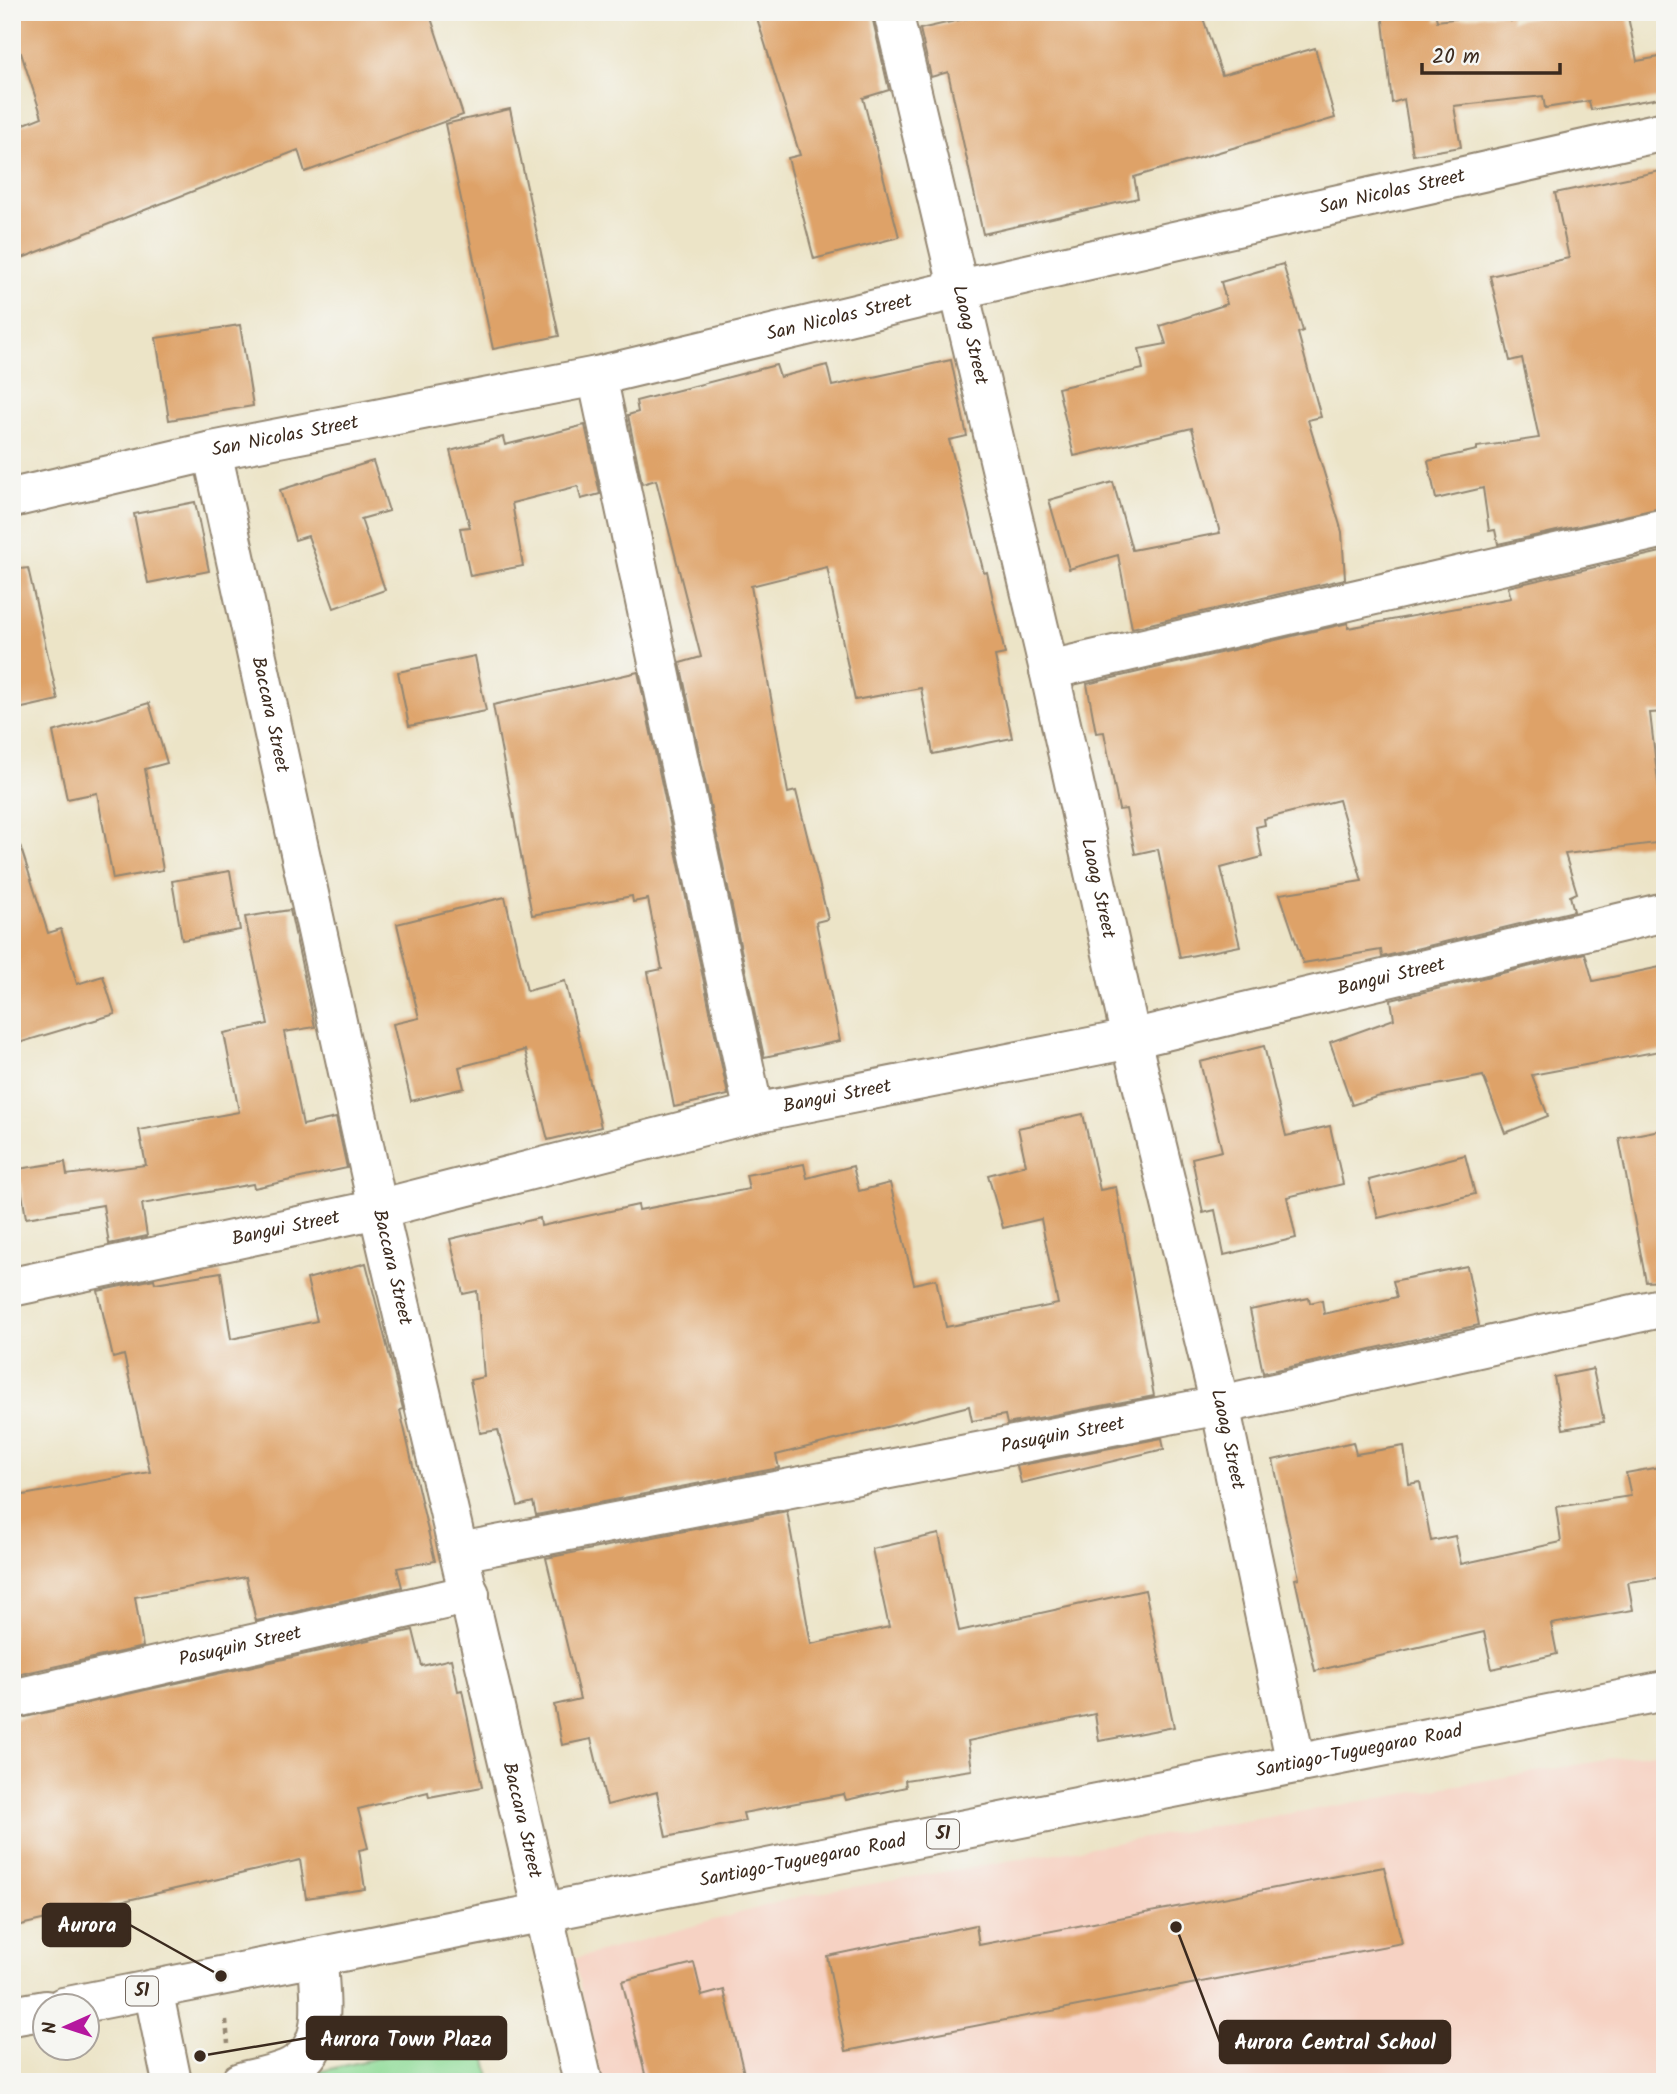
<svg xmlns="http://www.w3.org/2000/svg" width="1677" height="2094" font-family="Kalam,sans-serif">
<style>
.built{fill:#f6d2c3}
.grass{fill:#90dc99;stroke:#66835c;stroke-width:2}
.building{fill:#dea267}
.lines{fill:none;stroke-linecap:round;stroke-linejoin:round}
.minor-casing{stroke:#948772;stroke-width:42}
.highway-casing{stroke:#948772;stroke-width:42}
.path{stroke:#948772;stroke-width:4.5;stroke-dasharray:5 5;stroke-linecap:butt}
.minor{stroke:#fff;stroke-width:38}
.highway{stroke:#fff;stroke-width:38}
.labels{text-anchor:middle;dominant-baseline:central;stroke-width:7;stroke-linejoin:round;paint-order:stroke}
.shield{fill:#f6f6f2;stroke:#73675e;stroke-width:2}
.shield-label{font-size:18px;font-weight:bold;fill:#3b2a1e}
.street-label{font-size:19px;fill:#3b2a1e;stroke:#f6f6f2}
.leader{fill:none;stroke:#3b2a1e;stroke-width:2.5}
.callout-dot{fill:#3b2a1e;stroke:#f6f6f2;stroke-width:2.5}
.callout{fill:#3b2a1e;stroke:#3b2a1e;stroke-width:2.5}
.callout-label{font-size:21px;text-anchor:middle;font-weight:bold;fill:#fff}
</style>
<rect width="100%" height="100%" fill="#f6f6f2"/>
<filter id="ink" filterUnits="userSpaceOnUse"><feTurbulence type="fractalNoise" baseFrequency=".0143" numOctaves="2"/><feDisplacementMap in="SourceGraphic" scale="14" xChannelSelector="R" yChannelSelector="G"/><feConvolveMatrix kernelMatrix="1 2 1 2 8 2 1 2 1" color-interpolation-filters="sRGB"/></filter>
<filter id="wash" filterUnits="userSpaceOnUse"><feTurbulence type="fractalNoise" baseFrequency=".00686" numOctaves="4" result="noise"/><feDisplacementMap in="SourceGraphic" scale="28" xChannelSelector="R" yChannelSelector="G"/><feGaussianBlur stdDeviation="1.57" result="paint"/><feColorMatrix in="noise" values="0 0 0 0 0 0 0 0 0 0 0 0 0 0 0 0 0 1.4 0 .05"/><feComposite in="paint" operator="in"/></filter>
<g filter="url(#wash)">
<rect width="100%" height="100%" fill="#ece4c7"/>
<path class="built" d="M1665,1750V2082H602L574,1959L801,1896Z"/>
<path class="grass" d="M480,2033L491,2082L281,2081Z"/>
<g id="blocks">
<g class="building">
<path d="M12,12H429L463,115L305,172L298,150L12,262V129L42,117L21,53L12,56Z"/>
<path d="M755,12H871L889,90L863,98L899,237L814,259L788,158L800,155Z"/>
<path d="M995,12H1201L1222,75L1315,48L1335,118L1134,177L1138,198L983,234L948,72L931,77L920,29Z"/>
<path d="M1382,12H1435L1437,21L1510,12L1511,21L1559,12H1627L1637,61L1665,56V97L1591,110L1589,101L1545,108L1543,96L1454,106L1461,147L1413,155L1404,99L1392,103Z"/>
<path d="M510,109L559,336L493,349L445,124Z"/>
<path d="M1665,170V507L1498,544L1495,530L1489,531L1483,488L1436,499L1428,461L1477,450V447L1539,438L1522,358L1510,361L1490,276L1569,258L1555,193Z"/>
<path d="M1283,264L1303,331L1298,333L1321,417L1308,420L1342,532L1345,579L1132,628L1118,555L1069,569L1049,500L1113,482L1132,550L1220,533L1192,428L1074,456L1058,388L1143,369L1139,349L1166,344L1160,326L1227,304L1221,282Z"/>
<path d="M240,325L253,406L169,420L156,338Z"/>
<path d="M951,360L967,436L949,440L984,573L987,572L1005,654L995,656L1012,738L933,754L921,688L855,700L827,567L751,586L788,793L796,791L828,919L816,922L840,1041L764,1057L680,663L701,657L656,480L642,484L628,415L638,412L636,401L776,365L780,377L827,365L832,386Z"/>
<path d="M585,425L600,494L581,499L578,486L512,503L523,566L470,576L460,528L470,527L450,451L503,437L505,445Z"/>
<path d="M373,461L389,511L361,519L385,590L334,608L308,536L295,540L280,490Z"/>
<path d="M195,502L209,571L148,583L134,514Z"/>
<path d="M1665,551V712L1650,713L1665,842L1565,854L1577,893L1570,896L1574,911L1382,957L1381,950L1303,963L1280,894L1362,881L1339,800L1264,819L1265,825L1256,827L1262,857L1221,868L1240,946L1180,958L1158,849L1135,854L1126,809L1119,810L1104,732L1096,733L1087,684L1348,623V628L1511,598L1508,587Z"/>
<path d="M28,568L58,700L18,709L12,686V570Z"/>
<path d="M475,656L486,711L409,726L398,672Z"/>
<path d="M638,672L728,1095L674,1107L648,972L662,969L648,899L633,902L632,896L532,915L493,705Z"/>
<path d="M149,703L167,763L145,769L163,870L113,879L97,793L67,799L53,732Z"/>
<path d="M20,845L48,933L61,929L77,984L103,976L115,1014L12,1045V846Z"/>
<path d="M230,871L240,930L182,940L172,881Z"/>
<path d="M505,897L527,991L565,981L601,1127L548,1140L525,1050L459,1067L464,1088L411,1101L393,1024L419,1018L397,924Z"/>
<path d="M290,910L315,1027L284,1032L303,1125L336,1118L347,1168L254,1188L253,1184L142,1204L147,1236L109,1244L103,1205L26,1218L18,1169L65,1162L67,1175L146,1165L139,1130L239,1112L224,1033L268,1024L245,917Z"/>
<path d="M1585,953L1593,981L1665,966V1050L1532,1075L1548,1116L1505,1133L1483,1076L1376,1097L1352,1105L1330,1042L1394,1019L1391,1000Z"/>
<path d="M1264,1046L1286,1136L1330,1126L1343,1184L1287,1197L1296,1238L1224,1255L1215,1210L1203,1213L1192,1158L1222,1151L1200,1062Z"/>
<path d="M1083,1114L1100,1190L1116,1187L1154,1396L1007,1424L1005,1415L972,1421L969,1406L776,1455L779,1468L536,1515L533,1502L518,1506L498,1430L480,1433L470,1380L484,1377L477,1291L463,1294L450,1239L540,1218L541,1226L638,1205L639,1210L749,1189L746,1175L804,1164L807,1178L853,1166L859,1191L890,1183L914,1284L936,1279L946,1327L1058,1304L1041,1219L1003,1228L988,1175L1026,1165L1018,1128Z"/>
<path d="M1665,1129V1281L1646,1282L1619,1138Z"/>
<path d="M1465,1155L1475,1194L1378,1218L1369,1180Z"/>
<path d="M366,1263L403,1409L400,1410L435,1561L397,1568L402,1587L256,1621L246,1577L135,1597L143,1647L12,1676V1497L150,1472L124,1355L113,1358L98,1291L154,1279L155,1283L221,1272L231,1339L317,1321L307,1279Z"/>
<path d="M1467,1266L1479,1325L1263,1373L1250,1310L1309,1298L1310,1303L1322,1300L1324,1314L1397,1297L1393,1281Z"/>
<path d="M1593,1369L1604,1422L1563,1429L1554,1377Z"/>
<path d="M1162,1438L1164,1449L1021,1483L1017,1466Z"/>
<path d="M1353,1442L1356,1454L1404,1446L1409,1484L1420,1482L1431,1541L1455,1536L1461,1564L1561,1542L1556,1507L1631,1496L1626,1473L1665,1466V1577L1628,1582L1633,1610L1551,1624L1557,1654L1492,1669L1484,1632L1315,1671L1295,1579L1299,1578L1273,1460Z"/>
<path d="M787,1511L811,1644L889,1627L872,1549L939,1534L959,1631L1145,1590L1174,1727L1099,1741L1095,1714L968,1741L972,1770L905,1780L906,1787L846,1800L844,1794L743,1813L745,1821L666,1837L657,1792L607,1805L591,1739L562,1745L554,1705L580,1699L546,1558Z"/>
<path d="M413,1630L422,1666L451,1659L458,1691L462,1690L482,1787L429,1797L428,1792L358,1809L368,1848L359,1850L365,1889L306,1898L300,1860L12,1927V1720Z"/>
<path d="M1384,1867L1402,1943L846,2051L827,1956L976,1925L979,1945Z"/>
<path d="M694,1963L702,1996L724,1990L746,2082H647L622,1981Z"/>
</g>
</g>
</g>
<g filter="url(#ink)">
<use href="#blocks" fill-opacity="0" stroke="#948772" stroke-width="2"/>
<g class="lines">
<g class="minor-casing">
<g id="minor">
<path id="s1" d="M893,12L1049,670L1131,1039L1220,1405L1296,1764"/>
<path d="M597,376L754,1113"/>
<path id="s2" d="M212,451L378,1209L583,2082"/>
<path id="s3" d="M12,498L212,451L597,376L960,289L1665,131"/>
<path d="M1049,670L1665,528"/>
<path id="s4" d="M12,1287L378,1209L754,1113L1131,1039L1665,912"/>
<path id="s5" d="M460,1552L1220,1405L1665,1307"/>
<path id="s6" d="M12,1699L470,1594"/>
<path d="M153,1989L172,2082"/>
<path d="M240,2082C255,2078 273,2075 287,2069C332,2050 319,1998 318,1958"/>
</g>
</g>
<g class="highway-casing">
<g id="highway">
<path id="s7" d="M63,2007L1665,1691"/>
<path d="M12,2016L46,2010"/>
</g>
</g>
<path class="path" d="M226,2020L228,2043"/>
<use href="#minor" class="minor"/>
<use href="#highway" class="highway"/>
</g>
</g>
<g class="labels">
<g class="shield">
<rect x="927" y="1819.5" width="32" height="29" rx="5"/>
<rect x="126" y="1976.5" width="32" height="29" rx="5"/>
</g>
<g class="shield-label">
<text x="943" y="1834">51</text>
<text x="142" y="1991">51</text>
</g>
<g class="street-label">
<text stroke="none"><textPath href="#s3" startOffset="1414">San Nicolas Street</textPath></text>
<text stroke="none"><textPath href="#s3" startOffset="847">San Nicolas Street</textPath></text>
<text stroke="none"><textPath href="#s1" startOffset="332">Laoag Street</textPath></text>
<text stroke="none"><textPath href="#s3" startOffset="280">San Nicolas Street</textPath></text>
<text stroke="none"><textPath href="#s2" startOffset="270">Baccara Street</textPath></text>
<text stroke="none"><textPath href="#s1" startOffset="900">Laoag Street</textPath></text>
<text stroke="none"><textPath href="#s4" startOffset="1414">Bangui Street</textPath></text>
<text stroke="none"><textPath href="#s4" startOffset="847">Bangui Street</textPath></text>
<text stroke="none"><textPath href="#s4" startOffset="280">Bangui Street</textPath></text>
<text stroke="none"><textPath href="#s2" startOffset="836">Baccara Street</textPath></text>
<text stroke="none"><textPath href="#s5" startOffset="614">Pasuquin Street</textPath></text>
<text stroke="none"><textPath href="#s1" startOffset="1466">Laoag Street</textPath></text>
<text stroke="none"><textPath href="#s6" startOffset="234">Pasuquin Street</textPath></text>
<text stroke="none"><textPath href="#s7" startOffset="1321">Santiago-Tuguegarao Road</textPath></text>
<text stroke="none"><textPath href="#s2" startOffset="1404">Baccara Street</textPath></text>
<text stroke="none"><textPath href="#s7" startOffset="754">Santiago-Tuguegarao Road</textPath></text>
</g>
</g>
<path class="leader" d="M221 1976L130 1925M200 2056L307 2038M1176 1927L1220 2042"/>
<g class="callout-dot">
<circle cx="221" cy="1976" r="7"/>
<circle cx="200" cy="2056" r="7"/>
<circle cx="1176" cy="1927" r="7"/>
</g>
<g class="callout">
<rect x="43" y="1904" width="87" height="42" rx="7"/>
<rect x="307" y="2017" width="199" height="42" rx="7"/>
<rect x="1220" y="2021" width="230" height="42" rx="7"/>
</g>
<g class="callout-label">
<text x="87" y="1932">Aurora</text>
<text x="406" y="2046">Aurora Town Plaza</text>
<text x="1335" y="2049">Aurora Central School</text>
</g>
<rect width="1677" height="2094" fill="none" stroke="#f6f6f2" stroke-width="42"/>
<g transform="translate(66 2027) rotate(267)"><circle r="33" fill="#f6f6f2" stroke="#aba49d" stroke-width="2"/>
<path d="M0-5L12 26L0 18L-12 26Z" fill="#b5179e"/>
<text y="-10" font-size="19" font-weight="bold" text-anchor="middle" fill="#3b2a1e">N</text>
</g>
<path d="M1422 63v10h138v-10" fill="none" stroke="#3b2a1e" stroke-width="3.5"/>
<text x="1432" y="63" font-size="21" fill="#3b2a1e" stroke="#f6f6f2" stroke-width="5" paint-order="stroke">20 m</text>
</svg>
